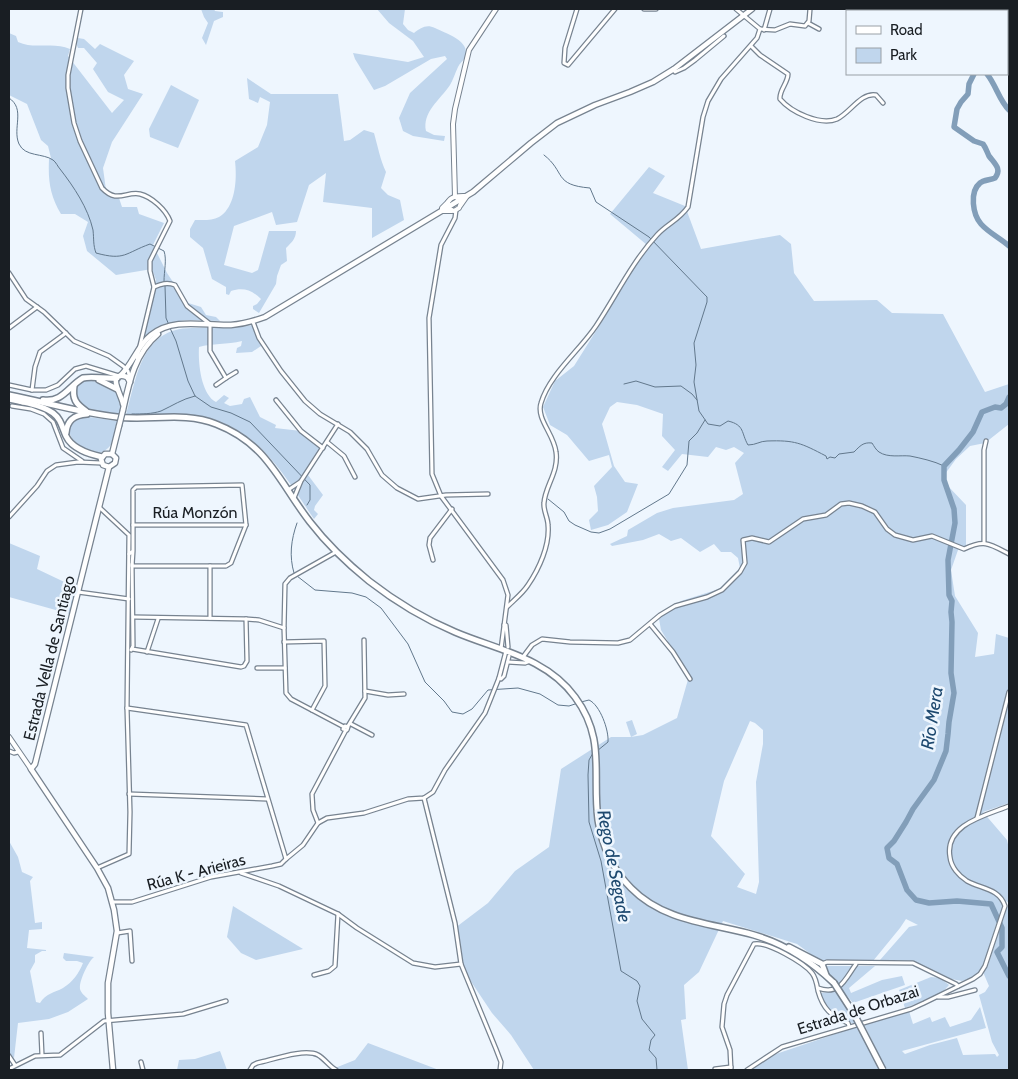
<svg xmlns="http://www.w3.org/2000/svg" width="1018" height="1079" font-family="Cabin,sans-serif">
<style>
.green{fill:#c0d6ed;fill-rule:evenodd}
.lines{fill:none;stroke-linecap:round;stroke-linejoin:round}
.stream{stroke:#62788c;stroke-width:1}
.river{stroke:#829eb9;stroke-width:5.5}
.minor-casing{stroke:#778390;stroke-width:5.5}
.tertiary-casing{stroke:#778390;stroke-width:6}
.secondary-casing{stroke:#778390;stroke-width:7}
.trunk-casing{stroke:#778390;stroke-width:8}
.minor{stroke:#fff;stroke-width:3}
.tertiary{stroke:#fff;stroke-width:4}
.secondary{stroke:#fff;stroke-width:4.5}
.trunk{stroke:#fff;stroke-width:5}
.secondary-bridge-casing{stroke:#778390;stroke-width:7;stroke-linecap:butt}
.trunk-bridge-casing{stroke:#778390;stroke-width:8;stroke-linecap:butt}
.secondary-bridge{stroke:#fff;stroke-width:4.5}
.trunk-bridge{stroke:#fff;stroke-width:5}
.labels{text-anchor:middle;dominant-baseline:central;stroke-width:5;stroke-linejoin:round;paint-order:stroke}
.street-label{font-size:16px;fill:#191e23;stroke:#eef6fe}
.water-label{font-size:18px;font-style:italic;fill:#1e496f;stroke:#eef6fe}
</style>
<rect width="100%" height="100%" fill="#eef6fe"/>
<g class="green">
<path d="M201,9H214L215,11L223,12V17L214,21L206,45L202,38L208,23L204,17Z"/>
<path d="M377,9H405L403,24L408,30L414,33C421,28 426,24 435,28C445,33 472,41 465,58C463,61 459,64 458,67C455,73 453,80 450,85C440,100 422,112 426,131L434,135L445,136L444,141L413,136L403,131L399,118L410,93L447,59L445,56L431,59L385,86L374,90L355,59L353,53L408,62L424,57L413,41L389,23Z"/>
<path d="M9,33L16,36L18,42C35,50 53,41 70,49L68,56L112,113L124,100L108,92L93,69L97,63L84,48H78L76,43L78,38L84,39L95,49L100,44L134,61L124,75L128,89L143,94L112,142L103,168L106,190L119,198L122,207H137L139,214L164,223L153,245L167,273L179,291L185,302L201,307L206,315L216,317L220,321C204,321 182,317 168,325C160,330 153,337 145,342L144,334L156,280L152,269L116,275L87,251L83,236L88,222L75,214H61C50,195 48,181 49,159L51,158L48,146L41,140L27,104L9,95Z"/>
<path d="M247,78L271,94H338L344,141L350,140L364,130L374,133C378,147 380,159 386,172L381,188L388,195L400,200L404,220L372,238V208L323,202L326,173L309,185L297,222L276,225L272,212L234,226L224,265L252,273L258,270L269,231H296C296,239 291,243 286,248L287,261L281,265L277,276L276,284L259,313L253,309V306L257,304L261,299C252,290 243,287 231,291L229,295L226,294V287L212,279L203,248L190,237V229L195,220C202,220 212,221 219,217C236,207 237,178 235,161L258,147L267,125L270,102L260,97L258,103L249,99Z"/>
<path d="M171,85L199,100L178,148L150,137L149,129Z"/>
<path d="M649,167L665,176L653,193L685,206L701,249L780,235L791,244L794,273L814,301L877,300L892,313L943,314L985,392L1009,384V424L985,443L970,446L956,459L945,474L947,485L966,505V547L958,550L951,570L955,596L978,633L975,657L994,654L996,634L1009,638V803L983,812L1007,840L1009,849V903L1006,901L997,921L985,962L978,973L971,978L962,981L951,979L914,961L880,960L909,927L918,925L906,919L900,928L873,961L821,960L812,955L797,944L723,921L699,972L684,985L686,1019L681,1020L688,1070H534L511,1035L492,1013L466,974L455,928L488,903L515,871L549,847L561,769L611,737H631L626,722L632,720L637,734L631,737L643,735L677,718L689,676L661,630L659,619L681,601L719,589L740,568L738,558L731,552H721L714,544L700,552L681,538L671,541L659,534L643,540L612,546L610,544L627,536L628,530L657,513L673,508L734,500L743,494L735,463L744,453L734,447L726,450L716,447L708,457L682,454L668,471L662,467L675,450L662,436L663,414L637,405L617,402L610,407L602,424L614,466L625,482L638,484L627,512L608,525L591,530L589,520L598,511L597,497L594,486L612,467L609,455L589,461L567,435L550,425L543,407L555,381L574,366L601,323L647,245L610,214ZM750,721L755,723L763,730V744L756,782L759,882L756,894L737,887L745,874L711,836L724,781Z"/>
<path d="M254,325L264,344L252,352L236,353L237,348L241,346L242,341C227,345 212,343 199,347C198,363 201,394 216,402L224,395L229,398L224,403L230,406L242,404L244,399L250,397L260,417L276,425L275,428L301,431L322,451L308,475L323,495L315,506L314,510L318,514L314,519C281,471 255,422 191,415C170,413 148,416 126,415C137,377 141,328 192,328C213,327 233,329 254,325Z"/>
<path d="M88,380L98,382L118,393L122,405L120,414C106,412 71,412 76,390C78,384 82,381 88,380Z"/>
<path d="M82,416L118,421C115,435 114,449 99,453C94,451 88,450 84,448C68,440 62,424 82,416Z"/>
<path d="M9,543L40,556L37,569L77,588L70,614L9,597Z"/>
<path d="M9,841L18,857L22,872L33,877L30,881L35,923L42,922V929L29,930L27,948L46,950V951H42L35,955V962L30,971L36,1002L40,1003C46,993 54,993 63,988C73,982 79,973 83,963L77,961H66L63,958L64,953L94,957C88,962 79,981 80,989C81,993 85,996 88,999L68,1012L49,1019L18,1023L14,1058L9,1053Z"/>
<path d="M233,906L303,949L256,960L241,953L227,937Z"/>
<path d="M1009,906V1070H750L770,1056L859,1026L875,1057L879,1055L864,1024L909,1011L913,1024L930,1017L932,1022L945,1017L950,1027L971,1020L980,1007L986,1028L902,1051L905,1054L930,1045L957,1038L963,1055L995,1054L997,1057L999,1055L992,1042L979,995L985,992L989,986L983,972L988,965L1006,908Z"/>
<path d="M826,966H875L849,988L851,993L882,980L902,976L905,985L853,1003L827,972Z"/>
<path d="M931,977L940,978L949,985L941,994L905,1008L899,990Z"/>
<path d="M835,991L857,1023C839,1024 823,1009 821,993Z"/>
<path d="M368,1043L439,1070H330L355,1060Z"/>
<path d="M220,1051L227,1070H177L179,1060L195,1059Z"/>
</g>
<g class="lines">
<g class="stream">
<path d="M9,98C26,109 12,128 19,144C25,157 43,153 53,160C56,162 58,167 60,169C74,187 88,208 93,230C94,239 93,245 96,253C125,261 125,253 150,244L164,251C167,260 164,271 164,281"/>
<path d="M544,155C566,172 553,185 590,188L596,202L649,237L707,297V302L694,343L696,365L694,382L699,411L708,424L720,426L728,421C745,425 741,433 748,445C756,445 760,441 767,441C795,440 801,443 826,456L827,459L830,457L835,458L839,454L854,452C860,446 863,442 872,443C874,446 876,450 879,452C888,458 900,455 910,456C920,458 934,461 944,466"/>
<path d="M165,286L166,318L169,325"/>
<path d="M170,328L176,341L188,381L195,396L211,407L231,413L250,422L310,485V500L307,505"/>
<path d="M624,384L636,381L655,387L681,386L692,394L697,400"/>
<path d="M132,414C142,414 152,414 161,411C172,406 182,399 195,396"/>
<path d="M548,499L564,512L569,521L575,525L591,532L599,533L610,529L669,494L687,465L689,441L697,433L705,420"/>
<path d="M294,573C289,556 291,540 297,523"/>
<path d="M297,576L315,590L352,593L366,597L381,608L408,644L425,682L444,701L452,712L463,714L472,709L488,690L518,688L540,694L558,705L569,706L578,703"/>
<path d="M581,702L589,700C600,705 609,730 608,742L597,751"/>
<path d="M593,753L589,760L588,775L589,822L601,861L621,971L637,981L640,986L637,1001L642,1019L655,1035L651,1040L649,1050L656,1058L657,1070"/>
</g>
<g class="river">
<path d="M974,74L969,84L968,94L961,102L957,109L954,127L974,141L983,144C986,148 987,152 989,156C995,164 1002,169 995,178C990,180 983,180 980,183C969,192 973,215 981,224C989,233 1000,238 1009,246"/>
<path d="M987,74C996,85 999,100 1009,110"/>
<path d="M1009,397L1006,404L1001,408L995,407L982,412L973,432L959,450L944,466V480L954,509L955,523L948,560L949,595L952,601L951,612L952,622L951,673L954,693L949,722L948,734L946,751L934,780L913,809L906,822L894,841L887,848L889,858L897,864L907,890L916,900L929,903L957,901L991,904L1002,928V947L997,952L1009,976"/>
</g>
<g class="minor-casing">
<g id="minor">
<path d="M81,9L68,75V88L74,123L80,141L102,188C117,204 126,191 140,194C152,197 166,210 170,221L150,261V271L154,287L137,358"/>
<path d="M577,9L565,48L564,63L568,65L615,9"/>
<path d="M644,9H656"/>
<path d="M808,23L819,29"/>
<path d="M760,29L775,30L790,24L805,26L809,21L810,9"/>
<path d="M764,30L770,9"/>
<path d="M751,46L760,55L788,74C788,83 779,90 780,99C791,112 820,126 837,119C850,113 861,92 876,95L883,103"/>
<path d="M673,69L675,72L684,68L695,60L724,36"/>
<path d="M456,210L455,218L441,245L429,318L432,474L441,496L503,580L508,595L501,649"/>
<path d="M9,273L26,299L44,312L74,341L109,356L123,366L128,371L130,379"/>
<path d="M154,287C161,284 167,282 175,285L187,306L210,324V351L226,378L216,385"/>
<path d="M253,322L259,338L281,371L305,401L320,414L350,432L367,449L382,475L397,488L418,499L446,495L488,494"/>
<path d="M9,328L37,307"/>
<path d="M226,378L236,372"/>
<path d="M9,385L32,390H46L58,385L75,369L86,366L119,376"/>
<path d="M32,390L35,367L40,352L66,333"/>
<path d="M276,400L301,431L323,448"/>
<path d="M12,406L31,409L44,414L53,422L63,448L82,461"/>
<path d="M327,442L344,456L355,477"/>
<path d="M288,490L300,482"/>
<path d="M294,498L301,481L338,424"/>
<path d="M9,517L37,486L47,471L56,465L78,462L101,463"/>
<path d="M133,525H246"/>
<path d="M984,542V450L986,441"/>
<path d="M336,552L290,578L285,584L284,628L286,693L291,699L344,727"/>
<path d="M129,554L133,551V490L136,487L242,485L246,525L231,563L226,566H132L133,551"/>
<path d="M433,560L429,545L430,538L452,509"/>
<path d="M210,566V618"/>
<path d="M78,592L129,599"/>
<path d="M507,607C514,600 523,593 528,585C539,569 550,545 548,525C548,518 543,510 544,503C545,486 559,472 556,452C554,434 536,419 541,403C549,375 580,350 596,326C616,296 632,262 657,235C667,224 679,220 688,207L703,117L708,101L721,79L757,38L760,29L736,9"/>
<path d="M134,617L246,619L259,620L284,628"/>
<path d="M650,624L673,652L690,679"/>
<path d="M504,625H506L508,647"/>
<path d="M284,642L324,641L325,686L312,710"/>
<path d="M132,649L241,667L244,666L247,661L246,619"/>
<path d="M131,650L133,646L132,564"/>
<path d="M147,652L158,619"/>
<path d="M523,657L532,645L542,639L570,642L618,643L630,640L660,615L675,606L707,597L722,590L740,572L745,563L743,540L752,538L769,542L803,519L826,515L841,504L849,503L862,506L875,512L887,529L895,535L913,540L932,536L964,549C985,539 990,544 1009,554"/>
<path d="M508,662L525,663L530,661"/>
<path d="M257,668H285"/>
<path d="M499,678L501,679L504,676L509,656"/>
<path d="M365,691L388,695L404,694"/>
<path d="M127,708L246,725L286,859L303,845L318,823L327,818L364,813L408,799L424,798L433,792L445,770L485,713L499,678L506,651"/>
<path d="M351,724L372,735"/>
<path d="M345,726L348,727L347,730L343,729Z"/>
<path d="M348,726L365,698L364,640"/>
<path d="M9,751L14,753L18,752"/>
<path d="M129,794L267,799"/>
<path d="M424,798L455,923L461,964L496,1049L501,1062L500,1070"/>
<path d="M977,818L1009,692"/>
<path d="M318,823L313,810L312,794L346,730"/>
<path d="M97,868L129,854L130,812L127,708L129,535L100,508"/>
<path d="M241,873L279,886L338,914L357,928L413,963L435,967L461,964"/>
<path d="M112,902H132L211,877L272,866L281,864L286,859"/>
<path d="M117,933L130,931L132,961"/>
<path d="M822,964L827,962L913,963L956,984L958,986"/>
<path d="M314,975L329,971L335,966L338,914"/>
<path d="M818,988C840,996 845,979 856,964"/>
<path d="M938,997H948L975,990"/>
<path d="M41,1033L42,1055"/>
<path d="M9,1056L15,1065"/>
<path d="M141,1062L143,1070"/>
<path d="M9,1069L35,1056L60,1055L104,1021L183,1014L226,1001"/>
<path d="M715,1069L731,1067"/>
<path d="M250,1070L253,1065L257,1063C272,1060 304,1048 318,1055C325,1059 329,1066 336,1070"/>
<path d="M731,1070L730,1050L722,1027L724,1004L727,995L754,944C767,941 804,963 812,973C816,978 817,985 818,991C823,1009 831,1016 848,1023L849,1026"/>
<path d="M747,1070L782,1047L911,1009L924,1003L973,979L980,974L985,966L1005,906C999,888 981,889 967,881C959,876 951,867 950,857C944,824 987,815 1009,806"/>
</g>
</g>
<g class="tertiary-casing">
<g id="tertiary">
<path d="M455,197L453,124L455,109L469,50L496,9"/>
<path d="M457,198L461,203L459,208L454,211L448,208V202C452,195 460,196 467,196L460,206"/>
<path d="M448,202L442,208V211H452"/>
<path d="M9,737L31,769"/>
</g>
</g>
<g class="secondary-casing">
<g id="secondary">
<path d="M120,376C133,364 137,346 151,335C174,317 204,326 231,325C243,324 254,321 265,317L473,192L531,143L557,123L595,105L630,92L653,82L674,69L752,9"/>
<path d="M123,404C122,396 105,370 127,377L130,382"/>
<path d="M123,410C129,382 135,353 158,334"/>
<path d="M109,467L103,465L101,459L105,454H112"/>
<path d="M113,1070L108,1013V983L117,931L114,910L108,888L97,868L31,769L35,764L109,467L115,463L116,458L112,454L119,426"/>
</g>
</g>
<g class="trunk-casing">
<g id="trunk">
<path d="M99,380L117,389"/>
<path d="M74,386C72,399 76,404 86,411"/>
<path d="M9,395C45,402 81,413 117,417C150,421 185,411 216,424C268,444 279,482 310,522C327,544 348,564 369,581C396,602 424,619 455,632C497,650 546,657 575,697C606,739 592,773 598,820C602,846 613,870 631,888C664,922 712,923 754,935C785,944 811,961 834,983"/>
<path d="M9,399L23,402"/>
<path d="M43,400C62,403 69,386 83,378C92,376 106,379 117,378"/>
<path d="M20,401C30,404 44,406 53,413C61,419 62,427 66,436C72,449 89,454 102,457"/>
<path d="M66,433C67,420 74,415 87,414"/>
<path d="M789,947L822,964L826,975"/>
</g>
</g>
<use href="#minor" class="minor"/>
<use href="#tertiary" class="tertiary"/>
<use href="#secondary" class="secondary"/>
<use href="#trunk" class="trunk"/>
<g class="secondary-bridge-casing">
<path id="secondary-bridge" d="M119,426L123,410"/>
</g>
<g class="trunk-bridge-casing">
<path id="trunk-bridge" d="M834,983L854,1014L883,1070"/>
</g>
<use href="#secondary-bridge" class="secondary-bridge"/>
<use href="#trunk-bridge" class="trunk-bridge"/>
</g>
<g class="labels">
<g class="street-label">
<text x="195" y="512">Rúa Monzón</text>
<text transform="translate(49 658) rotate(-76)">Estrada Vella de Santiago</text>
<text transform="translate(196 872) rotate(-15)">Rúa K - Arieiras</text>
<text transform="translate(858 1010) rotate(-18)">Estrada de Orbazai</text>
</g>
<g class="water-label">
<text transform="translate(932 718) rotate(-81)">Río Mera</text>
<text transform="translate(614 866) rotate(79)">Rego de Segade</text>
</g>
</g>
<rect width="1018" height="1079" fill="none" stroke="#191e23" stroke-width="20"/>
<rect x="846" y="10" width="162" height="65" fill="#eef6fe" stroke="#99a0a6"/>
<rect x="856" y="26" width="25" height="8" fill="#ffffff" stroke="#99a0a6"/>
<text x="890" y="35" font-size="15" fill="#191e23">Road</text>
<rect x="856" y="48" width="25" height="15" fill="#c0d6ed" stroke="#99a0a6"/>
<text x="890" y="60" font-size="15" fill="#191e23">Park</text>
</svg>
